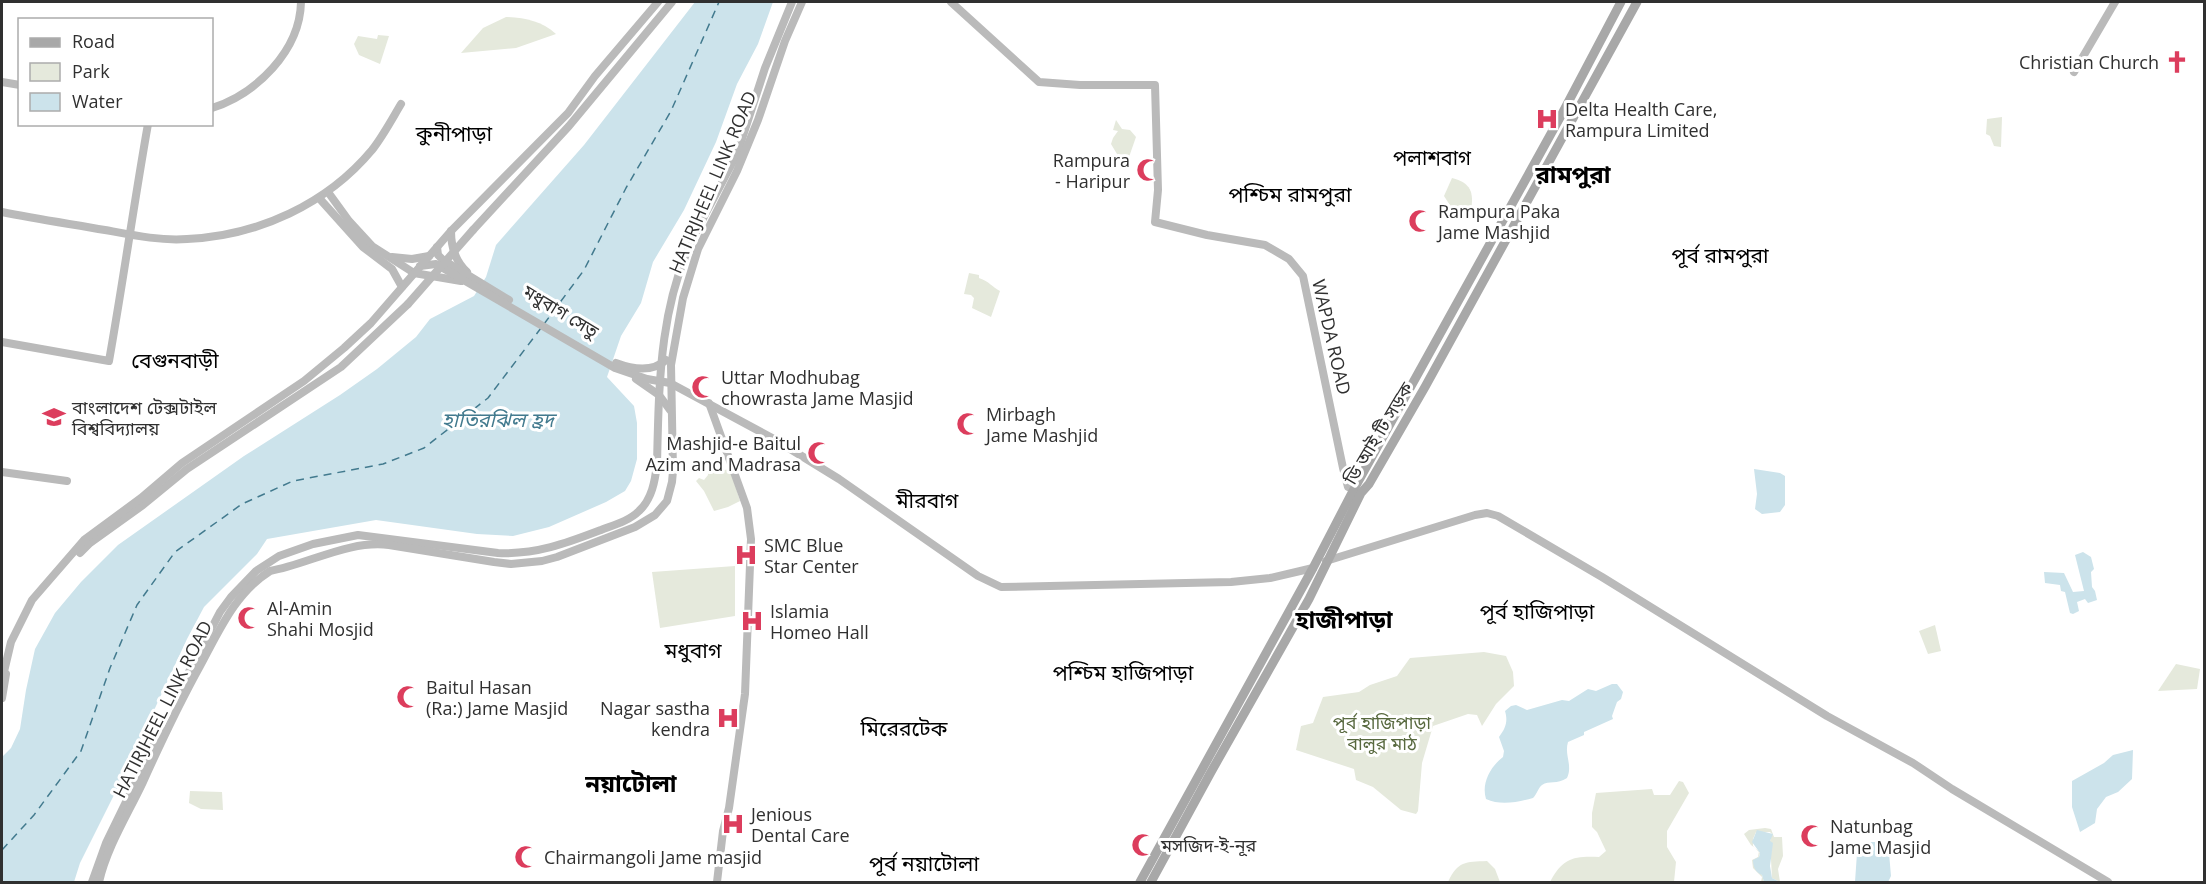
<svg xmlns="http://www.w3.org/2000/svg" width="2206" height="884" font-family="'Open Sans','Noto Sans Bengali',sans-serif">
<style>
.green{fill:#e5e9dc}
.water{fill:#cce3eb}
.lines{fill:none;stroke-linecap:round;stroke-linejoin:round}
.ferry{stroke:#427a8e;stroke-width:1.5;stroke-dasharray:8 6;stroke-linecap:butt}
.secondary{stroke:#bababa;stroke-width:8}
.primary{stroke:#a8a8a8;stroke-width:9}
.secondary-bridge{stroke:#bababa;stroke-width:8}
.labels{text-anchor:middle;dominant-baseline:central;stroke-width:6;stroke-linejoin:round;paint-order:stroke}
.poi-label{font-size:18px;fill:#303030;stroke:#fff;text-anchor:start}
.street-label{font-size:18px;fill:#303030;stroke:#fff}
.park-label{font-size:18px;fill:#58693f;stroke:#fff}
.neighbourhood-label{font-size:20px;fill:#000;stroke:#fff}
.water-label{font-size:20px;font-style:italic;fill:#427a8e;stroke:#fff}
.quarter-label{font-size:21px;fill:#000;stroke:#fff}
.district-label{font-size:24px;font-weight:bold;fill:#000;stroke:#fff}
</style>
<rect width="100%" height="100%" fill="#fff"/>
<g class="green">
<path d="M506,17C526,18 541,21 556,34L516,48L461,53L483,28Z"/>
<path d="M378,35L389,36L380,64L359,55L354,44L358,36L377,39Z"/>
<path d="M2002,117L2001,147L1994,146L1990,136L1986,134L1987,119Z"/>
<path d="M1116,120L1122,129L1130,130L1136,137L1129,157L1120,159L1111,144L1113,138L1118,131L1113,130Z"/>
<path d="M1452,178C1471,183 1474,192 1471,211L1455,213L1444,196Z"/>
<path d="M969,273L979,275V278C990,282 991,286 1000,291L991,317L972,308L974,298L971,295L964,294Z"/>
<path d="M715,463L719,471L730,469L740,501L728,507L714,511L704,491L696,481L699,478L704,480L708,475L707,465Z"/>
<path d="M735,566V616L660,628L652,572Z"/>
<path d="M1935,625L1941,651L1928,654L1919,631Z"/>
<path d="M1484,652L1506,656L1513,672L1514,686L1496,704L1482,726L1477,715L1468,714L1433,726L1422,763L1418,811L1416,814L1401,810L1373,787L1356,780L1354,769L1296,750L1301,726L1313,723L1323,697L1359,692L1370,685L1397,676L1410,658Z"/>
<path d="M2176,664L2200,669L2197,689L2158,691Z"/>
<path d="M1679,781L1683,782L1689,793L1667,831V847L1676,862L1674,882H1550C1563,858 1573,856 1599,857L1606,851L1597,832L1592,827V813L1596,793L1652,789L1654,795H1670Z"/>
<path d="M190,791L222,792L223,810L201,809L189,803Z"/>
<path d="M1765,828L1771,829L1774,837H1782L1783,856L1778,869L1780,882H1773L1778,881L1772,878L1770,841L1772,834L1770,832H1756L1753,839V846L1760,853L1755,868L1762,875L1764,882H1761L1762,877L1753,868L1752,860L1758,857L1759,851L1751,845L1744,834L1749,830Z"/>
<path d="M1487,861L1495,869L1500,882H1448C1458,861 1465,862 1487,861Z"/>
</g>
<g class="water">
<path d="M695,2H773L758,44L737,84L716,142L684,210L653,262L641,303L621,336L607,377L634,406L637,423V459L631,481L625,491L606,502L549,527L513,536L477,534L376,520L267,539L257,554L204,607L187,639L125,773L80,863L74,882H2V757L11,748L20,729L26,690L35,649L55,613L81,582L118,545L244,456L340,395L377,369L416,337L430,319L474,296L486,277L496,245L584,145Z"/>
<path d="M1754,469L1780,473L1785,476V505L1780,512L1762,514L1755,509L1757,494Z"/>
<path d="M2083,552L2091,557L2094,569L2091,572L2092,587L2095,591L2097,600L2088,603L2085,599L2077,602L2079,611L2073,614L2070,613L2065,592L2061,591L2060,585L2045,583L2044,572L2064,573L2073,592L2084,591L2075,555Z"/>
<path d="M1612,684H1617L1623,692L1621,699L1617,702L1612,716L1613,719L1584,732V735L1568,742C1564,755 1573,765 1567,778C1557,785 1549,780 1542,785C1538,788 1537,794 1533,798C1518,802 1501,806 1486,799C1481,783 1491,766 1503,757L1504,751L1499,737C1506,728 1508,721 1505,711L1511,706L1516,705L1527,710L1562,700L1569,701L1588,689L1596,691Z"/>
<path d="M2133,750L2132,779L2118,792L2106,797L2097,809L2095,823L2080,832L2072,807V781L2104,763L2113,755Z"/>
<path d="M1757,830L1773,834L1770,841L1773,843L1770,866L1772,878L1778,881L1764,882L1762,875C1756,873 1753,867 1753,860L1759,857L1760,853L1752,842Z"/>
<path d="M1865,842H1879L1880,848L1889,853L1891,876L1888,882H1855L1857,853L1865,851Z"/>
</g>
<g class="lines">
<g class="ferry">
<path d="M544,324L584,270L626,188L671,111L719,2"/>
<path d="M2,850L34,815L81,751L110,668L137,605L175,552L242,504L293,481L383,464L424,448L488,398L541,328"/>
</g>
<g class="secondary">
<path d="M951,2L1039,82L1080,85H1155L1158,190L1155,222L1207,235L1265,245L1289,259L1303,276L1343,468L1348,487L1354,489"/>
<path d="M2074,72L2115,2"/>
<path d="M2,82L20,85"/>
<path d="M212,108C256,94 300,51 301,2"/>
<path d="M328,192L349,221L372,246L414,273L461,281"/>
<path d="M319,198L363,247L392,269L402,287"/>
<path d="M2,212C36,219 71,224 105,230C132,235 160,241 187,239C258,236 327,204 372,150C383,136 392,119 401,104"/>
<path d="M473,230L569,126L672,2"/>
<path d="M697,230L737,154L765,68L792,2"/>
<path d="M451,231C451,247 455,261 467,272"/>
<path d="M437,247L438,255L443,260L509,300"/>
<path d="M392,257L412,259L429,256"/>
<path d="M420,266L436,264L615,368L647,379L670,383L774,439L839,479L978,576L1001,587L1231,582L1270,578L1313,568"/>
<path d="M2,342L109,361C123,282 134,203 148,124"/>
<path d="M616,363C632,369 652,373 666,360"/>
<path d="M636,379L659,395L670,410"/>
<path d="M709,403L747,508L751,539L745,694L729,808L723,831L717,882"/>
<path d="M2,472L67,481"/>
<path d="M80,553L90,543L143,505L187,469L341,367L408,304"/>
<path d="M1326,561L1475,515L1487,513L1498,516L1602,577L1827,716L1913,763L1952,789L2108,882"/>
<path d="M2,680L11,642L32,600L84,540L141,498L182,463L304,381L344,348L371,323L451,231L568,113L595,76L658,2"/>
<path d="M179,691L220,612L231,597L256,571L279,556L313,544L358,535L498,553C536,555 567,543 601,530C614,525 629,521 639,511C652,499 655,481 657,464"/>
<path d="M2,698L6,674"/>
<path d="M92,882L106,843L161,730"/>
<path d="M99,882C107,847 128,814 143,782C161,742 179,704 200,666C219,631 235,593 270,571C309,564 348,540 389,545L494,562L511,564L542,561L557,557L635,527L655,515L667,501L672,482L673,471L671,365L683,298L698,249L737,171L758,120L785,41L802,2"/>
</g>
<g class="primary">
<path d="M1140,882L1313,568L1354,489L1563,112L1621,2"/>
<path d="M1151,882L1211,772L1309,599L1361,493L1369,484L1425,387L1637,2"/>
</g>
<g class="secondary-bridge">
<path d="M408,304L473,230"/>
<path d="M657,464C659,384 659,303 697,230"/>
</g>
</g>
<defs>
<g id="church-bare" transform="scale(1.8)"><path d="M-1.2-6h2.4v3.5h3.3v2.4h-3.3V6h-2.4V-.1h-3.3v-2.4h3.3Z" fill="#dc3d5d" stroke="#fff" stroke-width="2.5" paint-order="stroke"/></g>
<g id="hospital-bare" transform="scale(1.8)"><path d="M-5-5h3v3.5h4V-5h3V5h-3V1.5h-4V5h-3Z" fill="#dc3d5d" stroke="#fff" stroke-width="2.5" paint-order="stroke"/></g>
<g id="mosque-bare" transform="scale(1.8)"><path d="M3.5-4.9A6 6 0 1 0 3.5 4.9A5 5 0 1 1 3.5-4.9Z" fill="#dc3d5d" stroke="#fff" stroke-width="2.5" paint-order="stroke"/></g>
<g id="university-bare" transform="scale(1.8)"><path d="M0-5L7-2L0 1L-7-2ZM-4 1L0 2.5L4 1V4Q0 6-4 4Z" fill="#dc3d5d" stroke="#fff" stroke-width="2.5" paint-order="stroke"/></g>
</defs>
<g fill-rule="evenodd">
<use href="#church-bare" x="2177" y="62"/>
<use href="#hospital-bare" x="1547" y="119"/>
<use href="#mosque-bare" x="1148" y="170"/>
<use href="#mosque-bare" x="1420" y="221"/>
<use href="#mosque-bare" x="703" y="387"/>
<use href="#university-bare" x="54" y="417"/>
<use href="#mosque-bare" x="968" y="424"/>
<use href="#mosque-bare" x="819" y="453"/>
<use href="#hospital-bare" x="746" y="555"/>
<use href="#mosque-bare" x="249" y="618"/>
<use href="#hospital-bare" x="752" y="621"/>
<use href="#mosque-bare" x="408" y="697"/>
<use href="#hospital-bare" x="728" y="718"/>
<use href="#hospital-bare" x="733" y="824"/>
<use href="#mosque-bare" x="1812" y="836"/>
<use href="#mosque-bare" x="1143" y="845"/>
<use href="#mosque-bare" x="526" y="857"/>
</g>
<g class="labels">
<g class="poi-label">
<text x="2159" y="62" text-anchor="end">Christian Church</text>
<text x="1565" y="109">Delta Health Care,<tspan x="1565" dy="21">Rampura Limited</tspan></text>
<text x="1130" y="160" text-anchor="end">Rampura<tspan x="1130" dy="21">- Haripur</tspan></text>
<text x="1438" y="211">Rampura Paka<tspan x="1438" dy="21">Jame Mashjid</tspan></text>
<text x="721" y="377">Uttar Modhubag<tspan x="721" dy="21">chowrasta Jame Masjid</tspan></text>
<text x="72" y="407">বাংলাদেশ টেক্সটাইল<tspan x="72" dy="21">বিশ্ববিদ্যালয়</tspan></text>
<text x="986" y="414">Mirbagh<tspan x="986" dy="21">Jame Mashjid</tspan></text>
<text x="801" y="443" text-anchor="end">Mashjid-e Baitul<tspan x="801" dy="21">Azim and Madrasa</tspan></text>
<text x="764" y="545">SMC Blue<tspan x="764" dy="21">Star Center</tspan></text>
<text x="267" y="608">Al-Amin<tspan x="267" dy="21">Shahi Mosjid</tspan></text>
<text x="770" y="611">Islamia<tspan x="770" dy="21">Homeo Hall</tspan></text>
<text x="426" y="687">Baitul Hasan<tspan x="426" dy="21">(Ra:) Jame Masjid</tspan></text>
<text x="710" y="708" text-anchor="end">Nagar sastha<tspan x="710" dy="21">kendra</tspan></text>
<text x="751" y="814">Jenious<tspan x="751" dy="21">Dental Care</tspan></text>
<text x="1830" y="826">Natunbag<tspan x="1830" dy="21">Jame Masjid</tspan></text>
<text x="1161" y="845">মসজিদ-ই-নূর</text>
<text x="544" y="857">Chairmangoli Jame masjid</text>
</g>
<g class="street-label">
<text transform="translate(712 182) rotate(-67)">HATIRJHEEL LINK ROAD</text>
<text transform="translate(561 311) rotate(31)">মধুবাগ সেতু</text>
<text transform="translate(1332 337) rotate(77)">WAPDA ROAD</text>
<text transform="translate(1378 433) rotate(-59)">ডি আই টি সড়ক</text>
<text transform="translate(162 709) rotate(-63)">HATIRJHEEL LINK ROAD</text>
</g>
<g class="park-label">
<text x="1382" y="722">পূর্ব হাজিপাড়া<tspan x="1382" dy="21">বালুর মাঠ</tspan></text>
</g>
<g class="neighbourhood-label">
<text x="1432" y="157">পলাশবাগ</text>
</g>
<g class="water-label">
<text x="498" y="419">হাতিরঝিল হ্রদ</text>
</g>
<g class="quarter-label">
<text x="454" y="133">কুনীপাড়া</text>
<text x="1290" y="194">পশ্চিম রামপুরা</text>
<text x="1720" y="255">পূর্ব রামপুরা</text>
<text x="175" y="360">বেগুনবাড়ী</text>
<text x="927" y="500">মীরবাগ</text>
<text x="1537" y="611">পূর্ব হাজিপাড়া</text>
<text x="693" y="650">মধুবাগ</text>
<text x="1123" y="672">পশ্চিম হাজিপাড়া</text>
<text x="904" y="728">মিরেরটেক</text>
<text x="924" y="863">পূর্ব নয়াটোলা</text>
</g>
<g class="district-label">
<text x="1573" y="173">রামপুরা</text>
<text x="1344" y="618">হাজীপাড়া</text>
<text x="631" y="782">নয়াটোলা</text>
</g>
</g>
<rect width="2206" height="884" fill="none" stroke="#303030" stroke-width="6"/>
<rect x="18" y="18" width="195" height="108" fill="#ffffff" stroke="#acacac" stroke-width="1.5"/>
<rect x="30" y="38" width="30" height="9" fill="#a8a8a8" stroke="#acacac" stroke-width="1.5"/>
<text x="72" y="48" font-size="18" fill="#303030">Road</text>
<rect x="30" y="63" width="30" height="18" fill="#e5e9dc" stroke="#acacac" stroke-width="1.5"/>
<text x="72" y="78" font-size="18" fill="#303030">Park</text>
<rect x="30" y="93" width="30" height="18" fill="#cce3eb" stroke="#acacac" stroke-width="1.5"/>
<text x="72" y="108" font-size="18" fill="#303030">Water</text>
</svg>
